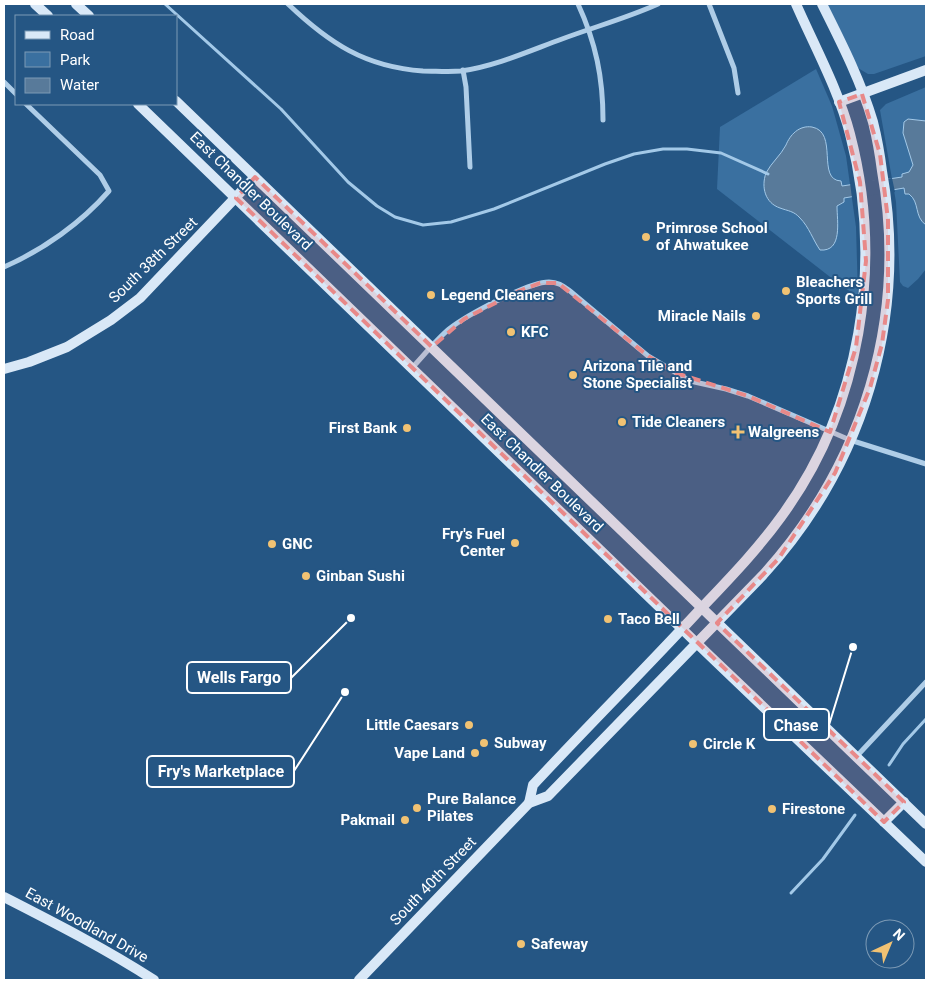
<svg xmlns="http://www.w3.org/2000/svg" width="930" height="984" font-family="Roboto,sans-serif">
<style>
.green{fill:#3a70a0}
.water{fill:#587a9a;stroke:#a3c9e8}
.pier{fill:#255684}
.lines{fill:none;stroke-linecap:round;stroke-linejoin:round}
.stream{stroke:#a3c9e8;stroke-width:3}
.street{stroke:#afcde7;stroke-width:5}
.secondary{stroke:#d9e8f7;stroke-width:10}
.marked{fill:#e88989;fill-opacity:0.2;stroke:#e88989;stroke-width:4;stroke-dasharray:10 6;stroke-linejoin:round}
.poi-dot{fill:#f1c273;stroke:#255684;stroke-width:2}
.labels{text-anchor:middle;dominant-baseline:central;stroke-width:4;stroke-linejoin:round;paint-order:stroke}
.street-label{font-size:15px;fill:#fff;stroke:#255684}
.poi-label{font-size:15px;font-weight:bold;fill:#fff;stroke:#255684;text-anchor:start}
.leader{fill:none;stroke:#fff;stroke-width:2}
.callout-dot{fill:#fff;stroke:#255684;stroke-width:2}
.callout{fill:#255684;stroke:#fff;stroke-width:2}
.callout-label{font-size:16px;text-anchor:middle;font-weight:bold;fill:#fff}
</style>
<rect width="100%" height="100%" fill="#255684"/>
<g class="green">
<path d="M827,4H926V56L874,74H868L858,68Z"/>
<path d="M816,69L832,106L846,156L856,227L858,296L843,287L717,189L720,127Z"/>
<path d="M926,87V269L918,279L908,288L903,286L900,282L896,202L880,110L886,104Z"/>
</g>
<path class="water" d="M908,119L926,121V225C914,217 920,202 909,194H905L904,188L844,198V202L837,206C837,221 843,252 820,250C813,240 809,227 800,218C794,211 788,211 780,208C765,203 761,187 766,173C771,163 781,155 786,145C790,135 799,125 812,127C839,132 816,180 841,181L842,186L902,177V174L909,172L913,165L903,133L904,122Z"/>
<path class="pier" d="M892,178L895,192L852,198L850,183Z"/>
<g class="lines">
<g class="stream">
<path d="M165,4L281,109L348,182L377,206L395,217L423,225L451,222L494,209L605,164L634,154L663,149H687L721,153L768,174"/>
<path d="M889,765L903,744L926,719"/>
<path d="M791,893L823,859L855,815"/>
</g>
<g class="street">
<path d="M288,4C329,43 365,67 423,71C436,71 448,72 461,71C496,66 529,51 562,39C594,27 627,18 658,4"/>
<path d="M578,4C596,43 603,78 603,120"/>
<path d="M709,4L734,68L738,93"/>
<path d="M463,70L466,87L470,167"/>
<path d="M4,82L16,94"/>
<path d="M4,267C43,250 81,223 109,191L100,175L26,104"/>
<path d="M412,368C424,355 436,340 449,329C467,315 528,282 549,282C558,282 563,286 570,291L648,356L690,381L726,389L748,396L850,440L926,464"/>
<path d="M856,757L926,682"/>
</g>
<g class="secondary">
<path d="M35,4L48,16"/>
<path d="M76,4L89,16"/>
<path d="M176,101L926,824"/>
<path d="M839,102L926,70"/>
<path d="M138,104L710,656L926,862"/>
<path d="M4,369L29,362L67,347L111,320L140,298L255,177"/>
<path d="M529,803L533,785C586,728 641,673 694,616C724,584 755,553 781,517C861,408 884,264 850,134C839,91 814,45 796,4"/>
<path d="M884,822L904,802"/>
<path d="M4,897C55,923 106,949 154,980"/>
<path d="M359,980L529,803L548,796L763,575C864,464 908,318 882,171C880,155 877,138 873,122C861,81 841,42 822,4"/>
</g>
</g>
<path class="marked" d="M862,94L880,154L888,220V300L882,344L870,388L835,473L779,558L717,623L904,802L884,822L236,198L255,177L432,347L464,319L519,291L540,283H558L648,356L676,373L748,396L830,432L856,347L866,261L860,182L839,102Z"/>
<g class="poi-dot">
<circle cx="646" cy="237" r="5"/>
<circle cx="786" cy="291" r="5"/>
<circle cx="431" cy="295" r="5"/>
<circle cx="756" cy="316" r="5"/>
<circle cx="511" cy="332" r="5"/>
<circle cx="573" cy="375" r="5"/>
<circle cx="622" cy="422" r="5"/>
<circle cx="407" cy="428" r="5"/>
<path d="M735.5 424.5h5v5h5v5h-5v5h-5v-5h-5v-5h5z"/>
<circle cx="515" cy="543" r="5"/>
<circle cx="272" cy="544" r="5"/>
<circle cx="306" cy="576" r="5"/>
<circle cx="608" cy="619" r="5"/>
<circle cx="469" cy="725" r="5"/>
<circle cx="484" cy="743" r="5"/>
<circle cx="693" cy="744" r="5"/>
<circle cx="475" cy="753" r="5"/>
<circle cx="417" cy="808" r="5"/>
<circle cx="772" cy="809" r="5"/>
<circle cx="405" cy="820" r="5"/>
<circle cx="521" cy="944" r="5"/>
</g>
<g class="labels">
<g class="street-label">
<text transform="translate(251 191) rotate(44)">East Chandler Boulevard</text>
<text transform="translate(153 260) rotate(-44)">South 38th Street</text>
<text transform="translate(542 473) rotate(44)">East Chandler Boulevard</text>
<text transform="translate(433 881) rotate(-46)">South 40th Street</text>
<text transform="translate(87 925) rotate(29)">East Woodland Drive</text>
</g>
<g class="poi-label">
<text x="656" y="228">Primrose School<tspan x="656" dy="17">of Ahwatukee</tspan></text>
<text x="796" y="282">Bleachers<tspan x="796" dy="17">Sports Grill</tspan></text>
<text x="441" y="295">Legend Cleaners</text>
<text x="746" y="316" text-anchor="end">Miracle Nails</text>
<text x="521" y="332">KFC</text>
<text x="583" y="366">Arizona Tile and<tspan x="583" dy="17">Stone Specialist</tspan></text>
<text x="632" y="422">Tide Cleaners</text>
<text x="397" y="428" text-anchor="end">First Bank</text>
<text x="748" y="432">Walgreens</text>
<text x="505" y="534" text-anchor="end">Fry's Fuel<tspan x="505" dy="17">Center</tspan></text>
<text x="282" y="544">GNC</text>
<text x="316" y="576">Ginban Sushi</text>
<text x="618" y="619">Taco Bell</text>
<text x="459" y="725" text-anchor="end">Little Caesars</text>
<text x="494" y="743">Subway</text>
<text x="703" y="744">Circle K</text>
<text x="465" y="753" text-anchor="end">Vape Land</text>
<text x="427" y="799">Pure Balance<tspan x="427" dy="17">Pilates</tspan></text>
<text x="782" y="809">Firestone</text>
<text x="395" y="820" text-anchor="end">Pakmail</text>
<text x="531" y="944">Safeway</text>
</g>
</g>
<path class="leader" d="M351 618L291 678M853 647L829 725M345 692L294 771"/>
<g class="callout-dot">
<circle cx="351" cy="618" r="5"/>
<circle cx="853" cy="647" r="5"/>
<circle cx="345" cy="692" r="5"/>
</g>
<g class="callout">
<rect x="187" y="662" width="104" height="31" rx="5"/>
<rect x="764" y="709" width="65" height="31" rx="5"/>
<rect x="147" y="756" width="147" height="31" rx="5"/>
</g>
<g class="callout-label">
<text x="239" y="683">Wells Fargo</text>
<text x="796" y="731">Chase</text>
<text x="221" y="777">Fry's Marketplace</text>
</g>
<rect width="930" height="984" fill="none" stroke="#ffffff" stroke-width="10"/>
<rect x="15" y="15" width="162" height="90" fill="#255684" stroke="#7c9ab5"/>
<rect x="25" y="31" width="25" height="8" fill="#d9e8f7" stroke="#7c9ab5"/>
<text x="60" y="40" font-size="15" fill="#ffffff">Road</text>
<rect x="25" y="52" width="25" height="15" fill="#3a70a0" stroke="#7c9ab5"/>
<text x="60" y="65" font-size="15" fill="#ffffff">Park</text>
<rect x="25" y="78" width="25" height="15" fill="#587a9a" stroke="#7c9ab5"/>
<text x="60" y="90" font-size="15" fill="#ffffff">Water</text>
<g transform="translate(890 944) rotate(44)"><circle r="24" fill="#255684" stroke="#7c9ab5"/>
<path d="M0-4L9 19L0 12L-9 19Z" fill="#f1c273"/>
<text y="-8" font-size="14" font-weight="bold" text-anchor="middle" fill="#ffffff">N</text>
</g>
</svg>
